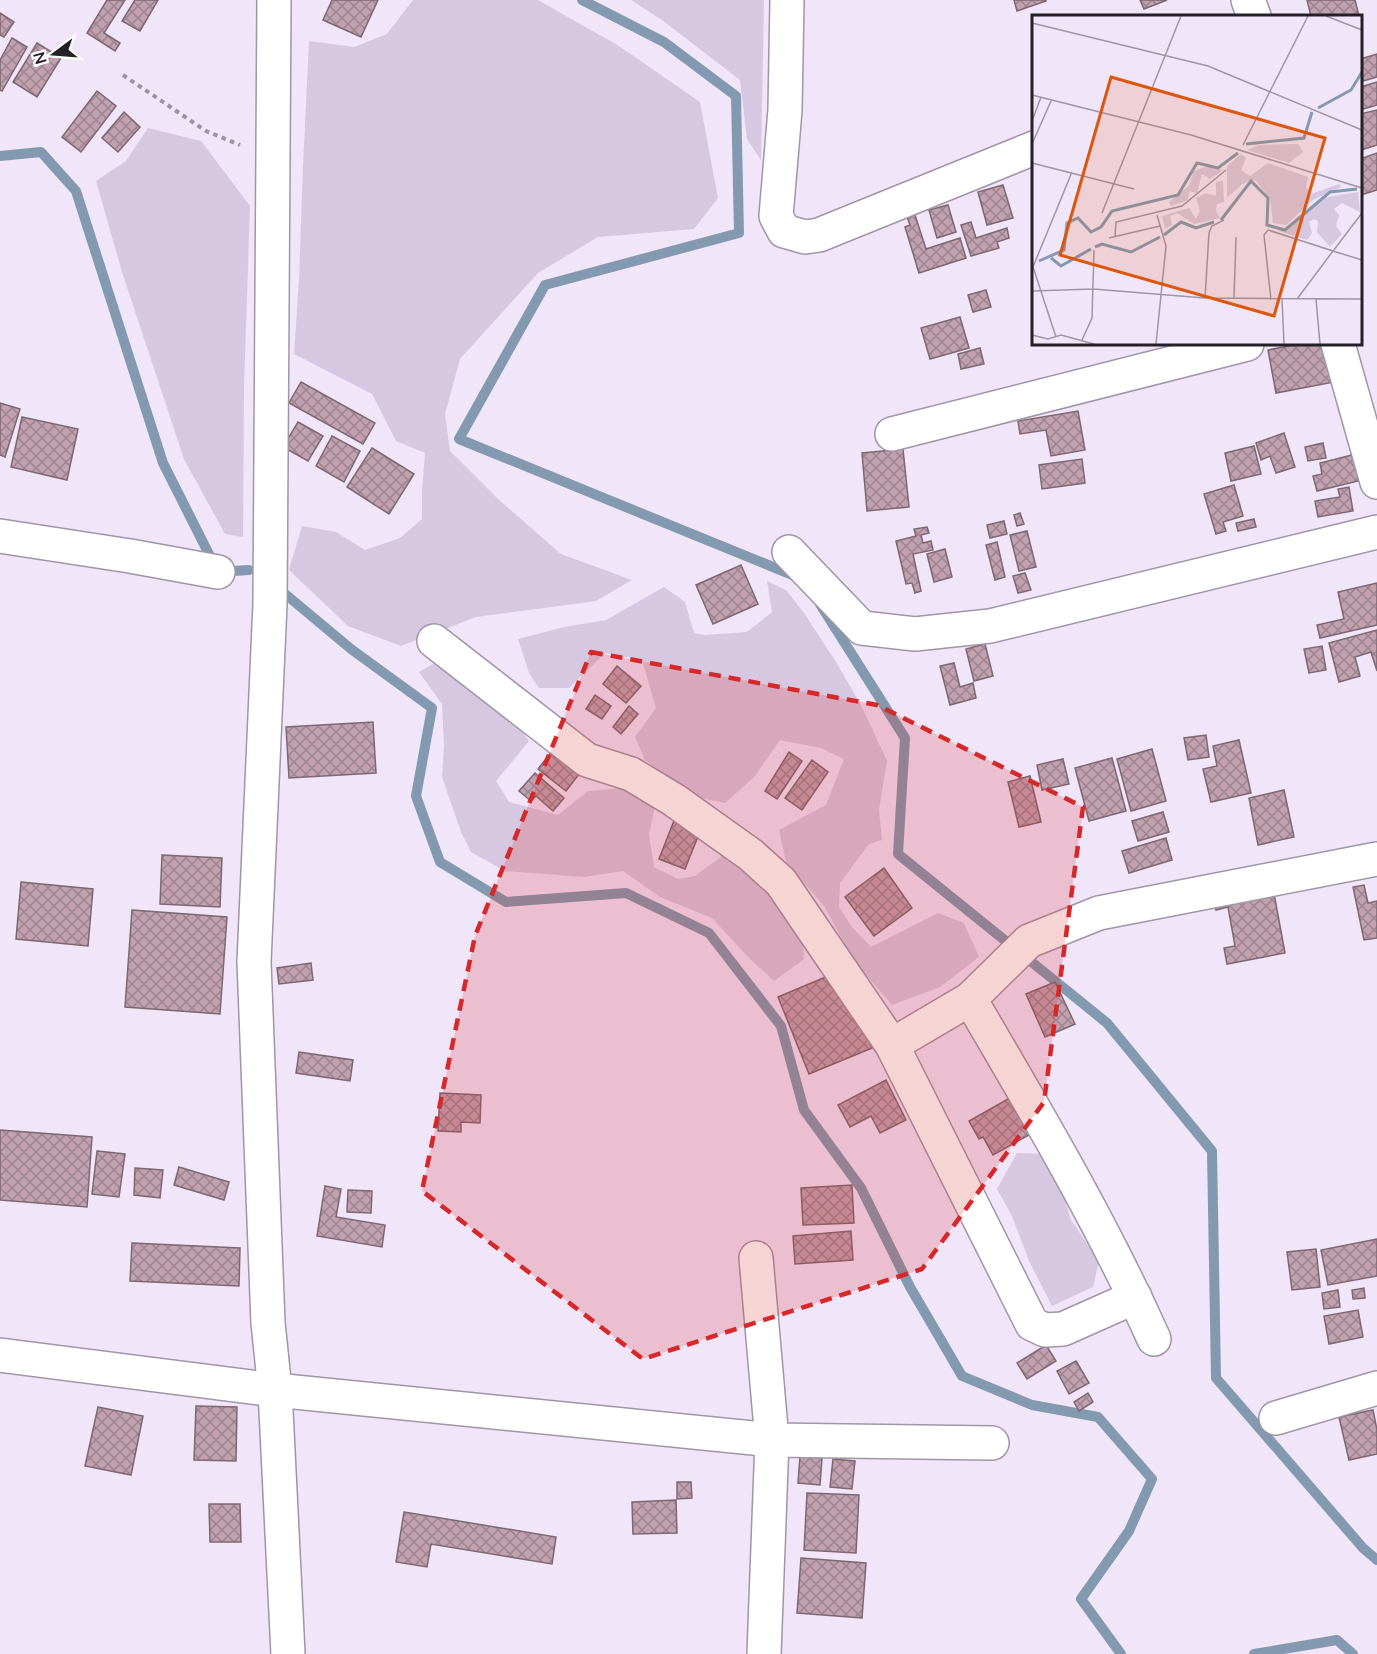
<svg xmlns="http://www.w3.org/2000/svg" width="1377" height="1654" font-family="'Nunito Sans',sans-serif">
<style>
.grass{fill:#d7c8e1}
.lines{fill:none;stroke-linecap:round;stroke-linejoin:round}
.stream{stroke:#8399b0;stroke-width:10}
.building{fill:url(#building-cross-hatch);stroke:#7d6871;stroke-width:1.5}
.minor-casing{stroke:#a195a8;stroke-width:36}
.path{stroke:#9b93a1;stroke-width:4;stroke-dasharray:4.5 4.5;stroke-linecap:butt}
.minor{stroke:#fff;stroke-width:33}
.marked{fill:#d62828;fill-opacity:0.2;stroke:#d62828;stroke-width:4.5;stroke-dasharray:12 8;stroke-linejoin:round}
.inset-river{fill:none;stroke:#8399b0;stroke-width:3}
.inset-road{fill:none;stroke:#9f96a5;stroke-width:1.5}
.view{fill:#de560d;fill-opacity:0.15;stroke:#de560d;stroke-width:3}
.inset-edge{fill:none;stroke:#242027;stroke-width:3}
</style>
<defs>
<pattern id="building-cross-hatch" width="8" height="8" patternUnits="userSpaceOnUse" patternTransform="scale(1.5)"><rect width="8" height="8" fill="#c1a1af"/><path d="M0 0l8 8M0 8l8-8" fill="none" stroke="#9d838e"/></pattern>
</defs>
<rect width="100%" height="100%" fill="#f1e5f9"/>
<g class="grass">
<path d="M413,0H538L619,46L700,102L718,198L694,229L598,237L538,273L460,359L445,414L450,451L499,500L561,554L632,580L596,601L476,617L401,646L348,626L289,570L302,526L336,532L365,550L400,538L422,519V490L425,453L396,441L372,394L294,354L299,280L303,166L309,41L354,47L387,34Z"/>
<path d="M631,0H764L761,160L747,139L740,80L662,20Z"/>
<path d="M148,128L201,141L250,206L244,388L243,537L225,534L184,459L122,272L96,181L126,161Z"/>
<path d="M767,581L786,590L804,613L836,662L861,705L887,761L879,810L882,840L869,844L840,883L839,907L852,927L871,947L938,913L964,923L979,957L940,987L892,1005L854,961L824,906L786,862L779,830L826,805L844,759L821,748L780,740L755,776L725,803L695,797L645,760L635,737L656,708L642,660L605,653L569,688H539L529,673L518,639L564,627L606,620L664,587L685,602L694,633L705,635L747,632L772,612Z"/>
<path d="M440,660L510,714L529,741L496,781L509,802L558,815L588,791L623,788L656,802L649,834L654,867L678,879L695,876L722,856L787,905L803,938L804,959L774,981L748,957L712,918L660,897L623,871L584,877L505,871L471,852L461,832L442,777L444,746L442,704L419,672Z"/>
<path d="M1017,1153L1051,1154L1071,1220L1099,1261L1093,1287L1052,1306L1029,1261L1012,1216L997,1189Z"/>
</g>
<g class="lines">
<g class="stream">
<path d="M582,0L664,42L736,96L739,233L545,285L459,439L800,578"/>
<path d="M0,156L41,152L76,191L163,463L218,572L249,570"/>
<path d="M284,593L351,649L432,708L416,796L440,862L506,902L626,893L709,933L781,1026L804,1110L861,1188L910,1287L962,1376L1032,1405L1098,1417L1152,1479L1129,1531L1081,1599L1121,1654"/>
<path d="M820,604L905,738L898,854L1107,1023L1212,1151L1216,1378L1363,1548L1377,1560"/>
<path d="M1254,1654L1337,1640L1353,1654"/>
</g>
</g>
<g class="building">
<path d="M107,0H125L104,33L120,43L115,51L87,33Z"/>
<path d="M135,0H158L140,31L122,21Z"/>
<path d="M332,0H378L361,37L323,20Z"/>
<path d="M1014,0H1046V1L1017,11Z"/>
<path d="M1140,0H1167L1144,9Z"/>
<path d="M1307,0H1355L1359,16H1311Z"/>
<path d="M0,13L14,22L4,37L0,35Z"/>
<path d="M12,38L27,47L2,91L0,90V60Z"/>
<path d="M37,43L61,58L37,97L13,82Z"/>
<path d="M1377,54V77L1360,82V59Z"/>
<path d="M1377,82V105L1360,110V87Z"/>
<path d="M97,91L116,106L81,152L62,137Z"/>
<path d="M1377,110V145L1361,150L1360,114Z"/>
<path d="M124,112L140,127L118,152L102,138Z"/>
<path d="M1377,153V190L1361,195L1360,159Z"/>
<path d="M1003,185L1013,218L987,225L978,192Z"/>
<path d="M948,205L956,232L937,238L929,210Z"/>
<path d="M914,212L926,249L960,238L966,258L919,273L905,227L910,225L906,214Z"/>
<path d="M971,222L976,238L1007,228L1009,238L997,242L999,248L971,256L961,225Z"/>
<path d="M986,290L991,307L973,312L968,295Z"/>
<path d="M960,317L969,348L930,359L921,328Z"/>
<path d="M1299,344H1326L1334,382L1276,393L1268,350Z"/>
<path d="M980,348L984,364L961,369L958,354Z"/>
<path d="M301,382L375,423L363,444L289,403Z"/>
<path d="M0,403L20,409L5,457L0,455Z"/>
<path d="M1078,411L1085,450L1051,456L1046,430L1020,434L1018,421Z"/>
<path d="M22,417L78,429L67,480L11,467Z"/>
<path d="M298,422L323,436L308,461L283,447Z"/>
<path d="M1284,433L1295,467L1276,473L1270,456L1261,460L1256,443Z"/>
<path d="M332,436L360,451L344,482L316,466Z"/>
<path d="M1323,443L1326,458L1308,461L1305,447Z"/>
<path d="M1254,446L1261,474L1231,481L1225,453Z"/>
<path d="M372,448L414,474L389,514L347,487Z"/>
<path d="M903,449L909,507L867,511L862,453Z"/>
<path d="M1356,454L1362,480L1317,491L1313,476L1322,474L1320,463Z"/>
<path d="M1082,459L1085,483L1042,489L1039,465Z"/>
<path d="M1234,485L1243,516L1223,522L1226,531L1216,534L1204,494Z"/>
<path d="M1349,487L1353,511L1318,517L1315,501L1340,497L1338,489Z"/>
<path d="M1020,513L1024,524L1017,526L1014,515Z"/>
<path d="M1254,519L1256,527L1238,531L1236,523Z"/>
<path d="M1004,521L1007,534L990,538L987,525Z"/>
<path d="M927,527L929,533L921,535L923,543L931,541L933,550L913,554L921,591L915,593L912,583L906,584L896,541L916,536L914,529Z"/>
<path d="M1027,531L1036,567L1019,571L1010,535Z"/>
<path d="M997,542L1005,577L995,580L986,545Z"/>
<path d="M945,549L952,577L934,582L927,554Z"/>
<path d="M741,565L758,604L713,624L696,585Z"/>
<path d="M1025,573L1031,590L1018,593L1013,576Z"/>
<path d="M1377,583V625L1320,638L1317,625L1344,619L1338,592Z"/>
<path d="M1377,630V671L1371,652L1355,657L1360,676L1339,682L1329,643Z"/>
<path d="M985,644L993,676L974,681L966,649Z"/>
<path d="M1322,646L1326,670L1309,673L1304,649Z"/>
<path d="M954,663L960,687L973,683L976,698L950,705L940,666Z"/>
<path d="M617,666L641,686L626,703L603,684Z"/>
<path d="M595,695L611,706L602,719L586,709Z"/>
<path d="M629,706L638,714L621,734L613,727Z"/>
<path d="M373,722L376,773L289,778L286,727Z"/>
<path d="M1206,735L1209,757L1188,760L1184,738Z"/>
<path d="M1239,740L1251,793L1211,802L1203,769L1217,766L1213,746Z"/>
<path d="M1152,749L1166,801L1131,811L1117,759Z"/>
<path d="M552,751L580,773L566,791L538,769Z"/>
<path d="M789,752L802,761L777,799L765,791Z"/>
<path d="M1112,758L1126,811L1089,821L1075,768Z"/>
<path d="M1063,759L1069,784L1042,790L1037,765Z"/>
<path d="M812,760L828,772L802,810L785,798Z"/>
<path d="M535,773L564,798L553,811L536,796L531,801L519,791Z"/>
<path d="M1030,776L1041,822L1019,827L1008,782Z"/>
<path d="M1284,790L1294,837L1258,845L1249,798Z"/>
<path d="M1163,812L1169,832L1138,841L1132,821Z"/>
<path d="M675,818L701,829L685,869L659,859Z"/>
<path d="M1166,838L1172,860L1129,873L1122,851Z"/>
<path d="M162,855L222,858L220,907L160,904Z"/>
<path d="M884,868L912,908L874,936L845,897Z"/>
<path d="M21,882L93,889L88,946L16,939Z"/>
<path d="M1364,885L1368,903L1377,901V938L1364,940L1353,887Z"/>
<path d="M1273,888L1285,953L1227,964L1224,948L1235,946L1228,907L1216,910L1214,900Z"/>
<path d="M132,910L227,917L220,1014L125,1007Z"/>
<path d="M311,963L313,980L279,984L277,968Z"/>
<path d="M840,971L872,1048L809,1074L778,997Z"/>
<path d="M1055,982L1075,1024L1045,1037L1026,994Z"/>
<path d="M299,1052L353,1060L350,1081L296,1073Z"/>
<path d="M886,1080L906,1120L880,1133L871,1116L850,1127L838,1105Z"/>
<path d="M440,1093L481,1095L480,1123L461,1122V1132L438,1131Z"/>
<path d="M1015,1095L1036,1131L993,1155L983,1137L979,1139L969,1121Z"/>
<path d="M0,1130L92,1137L87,1207L0,1200Z"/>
<path d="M97,1151L125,1154L119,1197L92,1194Z"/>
<path d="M179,1167L229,1182L224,1200L174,1185Z"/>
<path d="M135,1168L163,1170L160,1198L134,1195Z"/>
<path d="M852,1185L854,1223L803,1225L801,1188Z"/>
<path d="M325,1186L341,1189L336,1217L385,1225L382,1247L317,1236Z"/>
<path d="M348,1190L372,1191L371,1213L347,1212Z"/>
<path d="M851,1231L853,1260L795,1264L793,1236Z"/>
<path d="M1377,1239V1276L1328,1285L1321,1250Z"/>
<path d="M132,1243L240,1248L239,1286L130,1281Z"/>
<path d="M1316,1249L1320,1287L1292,1290L1287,1252Z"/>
<path d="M1364,1288L1365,1298L1353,1299L1352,1290Z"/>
<path d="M1338,1290L1340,1307L1324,1309L1322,1293Z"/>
<path d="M1358,1310L1363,1337L1329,1344L1324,1316Z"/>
<path d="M1046,1345L1056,1361L1027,1379L1017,1363Z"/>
<path d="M1076,1361L1089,1383L1069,1394L1057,1371Z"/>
<path d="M1088,1393L1093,1402L1079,1411L1074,1402Z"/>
<path d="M196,1406L237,1407L236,1461L194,1460Z"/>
<path d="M98,1407L143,1416L131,1475L85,1466Z"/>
<path d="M1373,1410L1377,1430V1454L1349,1460L1339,1417Z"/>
<path d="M800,1456L822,1458L820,1485L798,1483Z"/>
<path d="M833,1459L855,1461L852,1489L830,1487Z"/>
<path d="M677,1482H691L692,1498L677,1499Z"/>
<path d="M807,1493L859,1495L856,1553L804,1550Z"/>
<path d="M676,1500L677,1533L633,1534L632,1502Z"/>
<path d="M209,1504H240L241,1542H210Z"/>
<path d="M404,1512L556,1537L552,1564L431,1544L427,1567L396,1562Z"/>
<path d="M801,1558L866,1563L862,1618L797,1613Z"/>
</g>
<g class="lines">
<g class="minor-casing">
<g id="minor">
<path d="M274,0L270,604L254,962L268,1323L275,1390L288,1654"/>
<path d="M787,0L785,110L776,216L784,231L805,237L819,235L1034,148"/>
<path d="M1248,0L1254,16"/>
<path d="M1338,344L1377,482"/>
<path d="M892,434L1247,344"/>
<path d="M0,536L130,556L218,572"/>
<path d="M789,552L862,628L915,634L990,626L1377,532"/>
<path d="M434,641L587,760L631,774L674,800L751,855L781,882L892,1045L1032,1324L1045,1330L1063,1329L1135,1297"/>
<path d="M970,999C1035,1110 1101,1221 1154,1339"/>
<path d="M892,1045L970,999L1029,941L1099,913L1377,859"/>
<path d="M756,1258L772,1440L764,1654"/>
<path d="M0,1355L275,1390L772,1440L992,1443"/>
<path d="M1276,1418L1377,1388"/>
</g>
</g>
<path class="path" d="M123,75L206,131L240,145"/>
<use href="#minor" class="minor"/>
</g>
<path class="marked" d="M591,652L877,705L1083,807L1044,1102L922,1269L643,1359L422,1191L475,936Z"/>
<g transform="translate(1032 15)">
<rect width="330" height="330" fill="#f1e5f9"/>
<path d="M266,129L271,137L257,148L215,135L227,130ZM209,139L214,143L209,155L218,161L236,148L276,162L274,172L279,179L307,169L309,172L281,185L254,210L241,208L238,183L223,165L210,169L195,183V151ZM176,151L191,155L178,164L170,159L165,178L157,176L156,185L139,191L137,187L157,171L162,156ZM191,166L192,187L185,189L184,196L188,203L162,209L145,198L138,201L140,210L133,214L130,201L157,193L164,204L168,196L164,183L174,178L184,181V167ZM326,177L328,197L310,188L302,194L307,200L304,211L310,219L298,232L285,217L286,206L282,204L277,207L280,218L275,225L244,215L255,216L291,183Z" fill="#d7c8e1"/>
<path class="inset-river" d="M286,93L319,75L330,57M214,129L272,123L280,97M189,205L219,166L236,183L235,210L253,215L298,177L325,174M132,220L149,207L164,213L182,207M63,232L70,229L99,237L128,222M19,243L29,251L59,234M7,246L32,235L35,208L46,203L59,217L69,212L80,196L146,180L165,148L186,153L206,138"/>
<path class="inset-road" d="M294,1L330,15M0,8L176,51L330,115M0,80L159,120L330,173M0,106L9,82M0,129L19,86M211,130L276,1M0,148L102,174M70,198L149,1M330,198L301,236L330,245M83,222L84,207L150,191L194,155M77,223L128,211M0,276L61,274L173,283L330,284M173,283L177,218L180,211L192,205M202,283L204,222M250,284L252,329M284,284L288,329M239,285L232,220L236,215L301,236L265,284M0,320L16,324L29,320L62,329M24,322L1,252L40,157M50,325L60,303L62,235M124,329L134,231L125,200"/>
<path class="view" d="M79,62L293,123L242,301L28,240Z"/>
<rect width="330" height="330" class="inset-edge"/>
</g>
<g transform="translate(54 54) rotate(254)" stroke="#ffffff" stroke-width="4.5" paint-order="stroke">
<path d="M0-4.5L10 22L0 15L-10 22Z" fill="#242027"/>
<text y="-9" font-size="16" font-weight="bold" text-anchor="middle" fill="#242027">N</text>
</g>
</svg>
